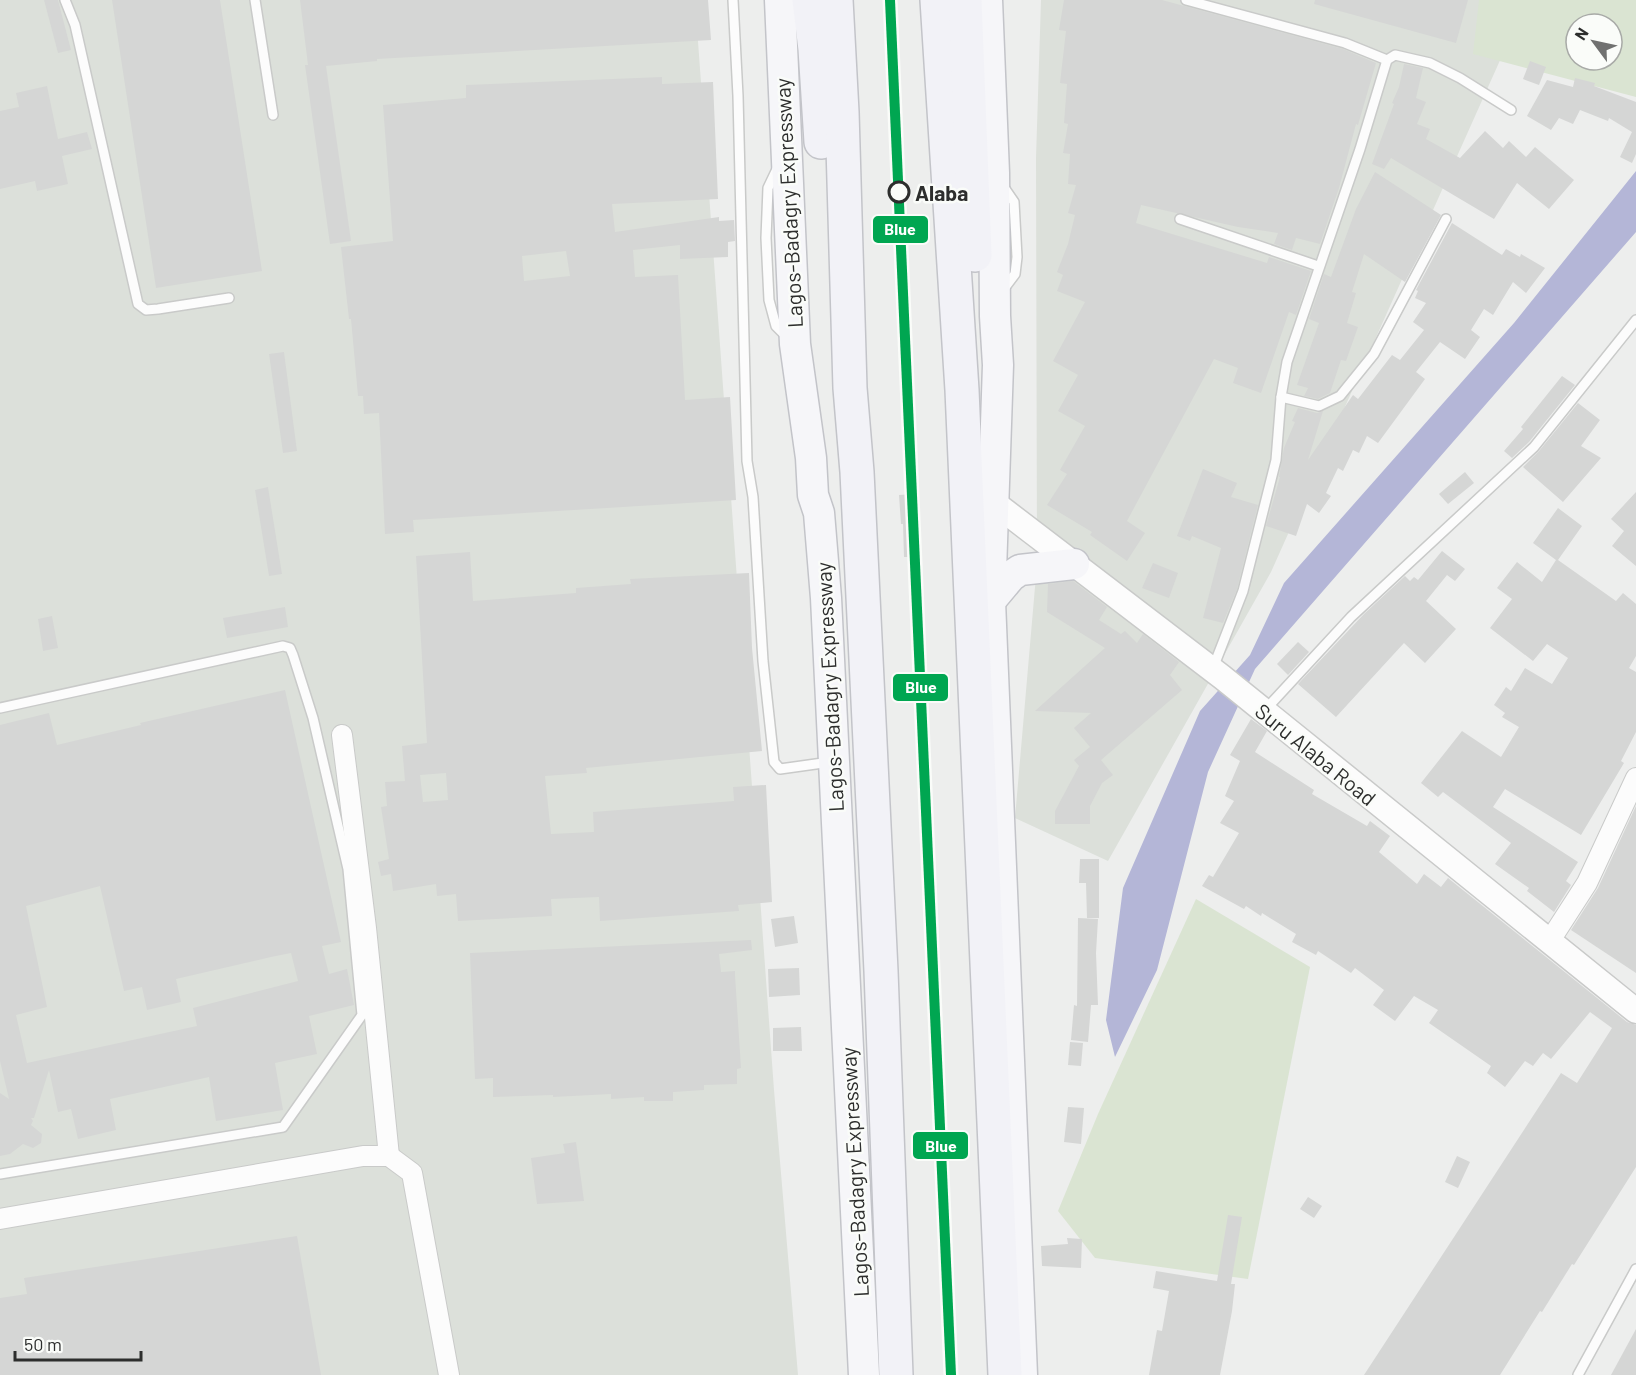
<svg xmlns="http://www.w3.org/2000/svg" width="1636" height="1375" font-family="Barlow,sans-serif">
<style>
.built{fill:#dce0da}
.green{fill:#dae4d2;fill-rule:evenodd}
.water{fill:#b4b6d7}
.building{fill:#d5d6d5;fill-rule:evenodd}
.lines{fill:none;stroke-linecap:round;stroke-linejoin:round}
.service-casing{stroke:#c9cac9;stroke-width:12}
.minor-casing{stroke:#c9cac9;stroke-width:22}
.tertiary-casing{stroke:#c9cac9;stroke-width:27}
.primary-casing{stroke:#c3c4c9;stroke-width:33}
.motorway-casing{stroke:#c3c4c9;stroke-width:36}
.service{stroke:#fcfcfc;stroke-width:9}
.minor{stroke:#fcfcfc;stroke-width:20}
.tertiary{stroke:#fcfcfc;stroke-width:24}
.primary{stroke:#f6f6f9;stroke-width:30}
.motorway{stroke:#f2f2f7;stroke-width:33}
.metro-1-casing{stroke:#fafcf9;stroke-width:15}
.metro-1{stroke:#00a651;stroke-width:10}
.stop-dot{fill:#fafcf9;stroke:#2d2e2d;stroke-width:3}
.labels{text-anchor:middle;dominant-baseline:central;stroke-width:5;stroke-linejoin:round;paint-order:stroke}
.stop-label{font-size:21px;font-weight:bold;fill:#2d2e2d;stroke:#fafcf9;text-anchor:start}
.street-label{font-size:21px;fill:#2d2e2d;stroke:#fafcf9}
.line-badge{stroke:#fafcf9;stroke-width:2}
.badge-label{font-size:16px;text-anchor:middle;font-weight:bold;fill:#fff}
</style>
<rect width="100%" height="100%" fill="#edeeed"/>
<g class="built">
<path d="M0,0H695L774,1090L798,1375H0Z"/>
<path d="M1041,0H1527L1271,572L1108,861L1015,818L1037,564L1036,158Z"/>
</g>
<g class="green">
<path d="M1479,0H1636V97L1473,54ZM1576,24H1612V60H1576Z"/>
<path d="M1196,899L1310,967L1248,1279L1095,1258L1058,1211L1098,1114Z"/>
</g>
<path class="water" d="M1636,171V232L1255,669L1208,772L1157,970L1115,1057L1106,1020L1123,888L1200,711L1250,655L1284,583L1514,323Z"/>
<g class="building">
<path d="M44,0H58L71,50L58,53Z"/>
<path d="M112,0H220L262,271L156,288Z"/>
<path d="M300,0H708L711,40L377,59V61L326,66L351,241L330,244L305,65H308Z"/>
<path d="M1064,0H1162L1343,49L1376,63L1358,125L1356,124L1339,188L1320,244L1296,238L1292,250L1274,244L1278,233L1238,227L1141,205L1136,223L1267,263L1269,257L1311,271L1296,315L1289,312L1261,393L1233,383L1238,368L1214,359L1127,521L1145,533L1127,561L1090,535L1092,532L1047,505L1067,474L1060,470L1085,426L1058,411L1078,375L1053,361L1085,302L1057,291L1063,275L1057,272L1068,244L1075,215L1068,213L1076,185L1068,184L1070,154L1063,153L1068,124L1064,123L1067,84L1060,83L1066,31L1059,30Z"/>
<path d="M1315,0H1468L1456,43L1314,4Z"/>
<path d="M1530,61L1546,67L1539,85L1523,79Z"/>
<path d="M1404,64L1423,68L1416,98L1426,102L1417,124L1430,129L1426,139L1460,158L1485,131L1503,148L1509,141L1526,157L1535,147L1574,180L1549,209L1517,183L1494,219L1391,158L1384,169L1372,164L1394,104L1392,103L1399,87Z"/>
<path d="M662,77V84L713,82L718,199L612,204L615,232L719,217V221L734,220L735,241L728,242V257L680,259V245L633,250L635,277L678,275L685,400L730,397L736,500L413,520L414,532L385,534L379,413L364,414L363,396H358L351,319H349L341,247L393,241L383,105L466,98V85ZM566,251L570,276L524,281L522,256Z"/>
<path d="M1575,78L1595,83L1594,86L1636,102V154L1632,163L1620,157L1632,132L1609,118L1608,121L1580,110L1573,124L1559,118L1551,130L1527,116L1547,80L1573,87Z"/>
<path d="M47,86L58,139L87,132L92,149L62,156L68,184L37,191L35,181L0,189V111L19,107L16,93Z"/>
<path d="M1375,172L1441,215L1405,282L1364,254L1352,292L1356,293L1347,323L1358,327L1346,361L1341,360L1330,393L1318,399L1304,396L1308,388L1297,385L1319,323L1309,319L1324,274L1331,277L1356,209Z"/>
<path d="M1452,223L1502,255L1506,249L1520,257L1521,254L1545,268L1526,293L1513,282L1493,315L1484,309L1471,330L1480,337L1465,359L1440,342L1416,372L1425,379L1378,443L1367,436L1359,453L1353,450L1343,471L1338,468L1326,493L1331,496L1319,513L1307,504L1296,536L1266,526L1280,477H1279L1284,448L1295,422L1292,421L1298,408L1317,413L1323,411L1308,460L1353,395L1358,399L1392,355L1400,360L1424,330L1413,322L1426,303L1415,298L1418,291L1416,290Z"/>
<path d="M284,352L297,451L283,453L269,354Z"/>
<path d="M1562,376L1575,385L1529,442L1512,458L1504,451L1523,429L1521,427Z"/>
<path d="M1578,403L1600,420L1581,446L1601,458L1563,502L1523,467L1539,451Z"/>
<path d="M1203,469L1237,483L1231,497L1258,505L1237,589L1223,623L1203,618L1221,548L1192,536L1190,541L1177,536Z"/>
<path d="M1465,472L1474,483L1448,504L1439,494Z"/>
<path d="M268,487L282,574L269,576L255,490Z"/>
<path d="M1636,492V566L1612,546L1624,531L1611,519Z"/>
<path d="M915,494L919,557H904L903,524H901L899,495Z"/>
<path d="M1558,508L1582,526L1558,560L1616,601L1623,593L1636,604V656L1629,668L1636,672V732L1621,761L1624,763L1581,835L1505,789L1493,807L1578,862L1566,881L1571,885L1554,912L1527,891L1529,888L1495,864L1511,843L1443,792L1438,797L1421,783L1462,731L1501,757L1519,727L1502,717L1505,713L1494,705L1506,687L1511,691L1525,668L1552,684L1568,658L1547,644L1533,661L1490,628L1512,599L1497,588L1517,562L1542,582L1556,560L1533,543Z"/>
<path d="M1442,551L1465,569L1455,581L1447,575L1426,601L1456,629L1425,663L1404,643L1336,717L1298,684L1364,614L1405,576L1410,581L1414,577L1418,580Z"/>
<path d="M470,552L473,601L576,593V588L631,584L630,579L749,573L752,648L762,751L586,768L587,773L545,776L551,834L594,832L593,812L734,801L733,787L766,785L772,902L738,905L739,911L600,921L599,897L551,899L552,916L458,921L456,894L437,896L436,884L393,891L391,874L381,876L378,862L389,859L381,807L387,806L385,782L405,781L402,746L427,743L416,556ZM446,773L448,800L423,802L420,775Z"/>
<path d="M1153,563L1178,573L1169,598L1142,588Z"/>
<path d="M1073,581L1107,607L1099,620L1121,634L1125,631L1137,643L1143,634L1179,662L1170,675L1182,690L1101,760L1113,775L1102,783L1090,806V824H1055V811L1079,766L1074,760L1090,747L1074,728L1091,713L1035,711L1105,648L1047,612L1048,584Z"/>
<path d="M285,607L288,627L227,638L223,618Z"/>
<path d="M52,616L58,648L43,651L38,619Z"/>
<path d="M1298,642L1309,652L1288,675L1277,664Z"/>
<path d="M285,690L341,942L322,946L329,974L347,969L354,1005L309,1016L317,1054L275,1063L283,1110L216,1121L209,1077L110,1099L116,1130L78,1139L71,1109L58,1112L49,1070L34,1118H31L33,1121L31,1125L42,1134L41,1143L33,1148L23,1144L10,1154L0,1156V1093L9,1099L0,1061V725L49,713L57,745L141,725L140,723ZM100,886L124,991L142,987L147,1010L181,1002L176,979L271,957L291,953L298,981L193,1008L197,1026L27,1063L16,1015L47,1007L26,906Z"/>
<path d="M1251,719L1267,731L1255,752L1314,790L1312,794L1367,826L1370,821L1390,836L1379,852L1417,884L1424,874L1441,887L1448,878L1627,1022L1636,1025V1167L1574,1265L1572,1264L1542,1312L1540,1311L1500,1375H1364L1561,1073L1577,1083L1612,1028L1590,1012L1551,1059L1543,1053L1533,1066L1525,1061L1505,1087L1487,1073L1491,1066L1429,1023L1438,1010L1414,996L1395,1021L1373,1005L1384,990L1355,968L1351,973L1318,951L1316,955L1292,942L1296,934L1262,913L1261,916L1246,906L1244,909L1202,886L1209,875L1213,877L1239,833L1220,823L1234,801L1225,796L1240,761L1230,755Z"/>
<path d="M1636,806V973L1571,930L1598,888Z"/>
<path d="M1080,859H1099V918H1087L1086,883H1079Z"/>
<path d="M794,916L798,943L775,947L771,919Z"/>
<path d="M1078,918L1098,919L1096,953L1098,1005H1091L1088,1042L1071,1040L1074,1005L1077,1006Z"/>
<path d="M751,940L752,950L719,954L721,972L735,971V975L741,1068L737,1069V1084L704,1085V1090L673,1092V1101H644V1097L611,1099V1094L553,1097V1095L493,1097V1078L475,1079L470,953Z"/>
<path d="M799,968L800,995L769,997L768,969Z"/>
<path d="M801,1027L802,1051H773V1028Z"/>
<path d="M1070,1042L1083,1043L1081,1066L1068,1065Z"/>
<path d="M1068,1107L1084,1108L1081,1144L1064,1142Z"/>
<path d="M576,1142L584,1201L537,1204L531,1158L565,1153L563,1144Z"/>
<path d="M1457,1156L1470,1162L1458,1188L1445,1182Z"/>
<path d="M1308,1197L1322,1206L1314,1218L1300,1209Z"/>
<path d="M1228,1215L1242,1217L1231,1284H1235L1232,1311L1220,1375H1149L1157,1330L1162,1331L1169,1291L1153,1288L1156,1271L1217,1281Z"/>
<path d="M297,1236L321,1375H0V1298L27,1294L24,1278Z"/>
<path d="M1067,1238L1082,1239L1081,1268L1042,1266L1041,1246L1068,1244Z"/>
<path d="M1636,1329V1375H1611Z"/>
</g>
<g class="lines">
<g class="service-casing">
<g id="service">
<path d="M65,0L75,25L138,304L146,310L158,309L229,298"/>
<path d="M255,0L273,115"/>
<path d="M733,0L738,96L747,461L753,497L763,661L774,762L780,769L830,762"/>
<path d="M1186,0L1345,43L1387,60"/>
<path d="M778,167L768,188L766,238L769,300L776,326L787,337"/>
<path d="M1003,186L1014,202L1017,257L1015,274L1003,290"/>
<path d="M1180,219L1318,266"/>
<path d="M1281,397L1319,406L1340,396L1374,354L1446,219"/>
<path d="M1213,668L1243,591L1276,460L1281,397L1287,362L1360,149L1387,60L1395,55L1430,63L1460,78L1511,110"/>
<path d="M0,708L283,646L290,648L293,655L313,718L348,869L362,1015L283,1127L0,1174"/>
<path d="M1265,710L1351,617L1534,447L1636,320"/>
<path d="M1578,1375L1636,1269"/>
</g>
</g>
<g class="minor-casing">
<g id="minor">
<path d="M342,735L366,928L389,1156"/>
<path d="M1549,942L1587,883L1636,778"/>
<path d="M0,1219L363,1156H389L412,1173L449,1375"/>
</g>
</g>
<g class="tertiary-casing">
<path id="tertiary" d="M993,502L1222,677L1636,1011"/>
</g>
<g class="primary-casing">
<g id="primary">
<path d="M780,0L795,344L811,458L813,495L819,513L826,598L864,1375"/>
<path d="M987,0L994,173L995,316L998,365L990,601L1022,1375"/>
<path d="M990,601L1011,576L1020,570L1074,564"/>
</g>
</g>
<g class="motorway-casing">
<g id="motorway">
<path d="M809,0L815,49L821,142"/>
<path d="M836,0L842,112L850,388L857,472L881,971L896,1375"/>
<path d="M937,0L962,390L1005,1375"/>
<path d="M965,0L975,255"/>
</g>
</g>
<use href="#service" class="service"/>
<use href="#minor" class="minor"/>
<use href="#tertiary" class="tertiary"/>
<use href="#primary" class="primary"/>
<use href="#motorway" class="motorway"/>
<g class="metro-1-casing">
<path id="metro-1" d="M890,0L951,1375"/>
</g>
<use href="#metro-1" class="metro-1"/>
</g>
<circle class="stop-dot" cx="899" cy="192" r="10"/>
<g class="labels">
<g class="stop-label">
<text x="915" y="192">Alaba</text>
</g>
<g class="street-label">
<text transform="translate(788 203) rotate(-93)">Lagos-Badagry Expressway</text>
<text transform="translate(829 687) rotate(-93)">Lagos-Badagry Expressway</text>
<text transform="translate(1316 754) rotate(39)">Suru Alaba Road</text>
<text transform="translate(854 1172) rotate(-93)">Lagos-Badagry Expressway</text>
</g>
</g>
<g class="line-badge">
<rect x="872" y="215" width="57" height="29" rx="6" fill="#00a651"/>
<rect x="892" y="673" width="57" height="29" rx="6" fill="#00a651"/>
<rect x="912" y="1131" width="57" height="29" rx="6" fill="#00a651"/>
</g>
<g class="badge-label">
<text x="900" y="235">Blue</text>
<text x="921" y="693">Blue</text>
<text x="941" y="1152">Blue</text>
</g>
<g transform="translate(1594 42) rotate(303)"><circle r="28" fill="#fafcf9" stroke="#a8aaa7" stroke-width="1.5"/>
<path d="M0-4.5L10 22L0 15L-10 22Z" fill="#707170"/>
<text y="-9" font-size="16" font-weight="bold" text-anchor="middle" fill="#2d2e2d">N</text>
</g>
<path d="M15 1351v9h126v-9" fill="none" stroke="#2d2e2d" stroke-width="3"/>
<text x="24" y="1351" font-size="18" fill="#2d2e2d" stroke="#fafcf9" stroke-width="4.5" paint-order="stroke">50 m</text>
</svg>
